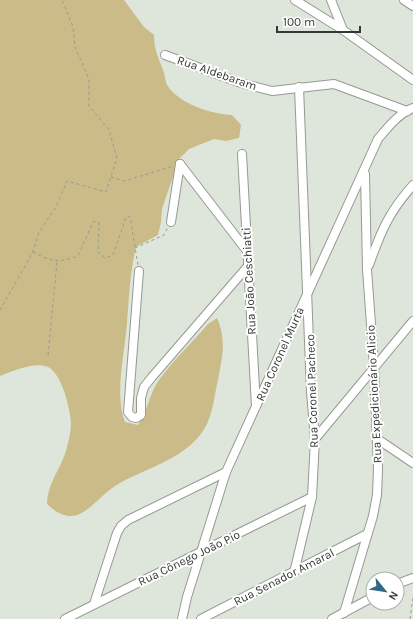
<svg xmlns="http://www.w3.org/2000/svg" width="413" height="619" font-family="Karla,sans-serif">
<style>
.green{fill:#cbbb89}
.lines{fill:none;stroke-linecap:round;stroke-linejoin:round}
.minor-casing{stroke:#959b91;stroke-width:10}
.path{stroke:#959a92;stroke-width:1;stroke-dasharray:3 3;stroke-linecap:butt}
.minor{stroke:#fff;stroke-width:8}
.labels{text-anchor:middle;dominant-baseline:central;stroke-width:4;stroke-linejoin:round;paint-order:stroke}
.street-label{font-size:12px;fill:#343733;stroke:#fff}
</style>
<rect width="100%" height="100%" fill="#dee5da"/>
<path class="green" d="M0,0H124L144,27L154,35C154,49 158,57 163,70C165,75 165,80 167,85C179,104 211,114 232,115L241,125L239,138L226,141L214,139L189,149L179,159L162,209L161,222L158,235L136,247C130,272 129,297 127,323C125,353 114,394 125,422L138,425C148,411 149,394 159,380C173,360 192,343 208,324L217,318C227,341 222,357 218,380C215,392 214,405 210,416C198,455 151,466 120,483C92,498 80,535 47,504C48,481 62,468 67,447C69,440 71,430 71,423C70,408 62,374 48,367C35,361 12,371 0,376Z"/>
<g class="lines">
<g class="minor-casing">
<g id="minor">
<path d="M295,0L343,30L413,80"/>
<path d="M331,0L343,30"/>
<path d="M404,0L413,6"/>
<path d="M165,55L241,83L272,91L334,84L407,111"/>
<path d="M242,154L256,406"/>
<path d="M180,164L247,251"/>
<path d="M171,222L180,164"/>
<path d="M369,265C381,231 389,212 413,185"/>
<path d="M139,271L128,412L132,417L136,418L141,415V398L144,387L152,377L248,266"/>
<path d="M376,438L413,463"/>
<path d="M315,439L413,321"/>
<path d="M294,573L312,497L315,439L311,392L299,87"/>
<path d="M397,584L413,578"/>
<path d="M94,604L117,533L121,526L128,520L226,472"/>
<path d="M344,613L373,516L377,495L378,469L374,366L367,269L365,174"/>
<path d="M65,619L312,497"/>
<path d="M182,619L187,597L226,472L378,139C388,127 398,114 413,108"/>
<path d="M201,619L367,534"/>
<path d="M332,619L373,597"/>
</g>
</g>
<g class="path">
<path d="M111,177L125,181L173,166"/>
<path d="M135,248L164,235L168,227"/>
<path d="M33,252C52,262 58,263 78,256L93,222L96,221L99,223L98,252L105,258L113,255L126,217L128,216L130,217L138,265"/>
<path d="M0,310L33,252L39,232L56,207L67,181L106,192L117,158L109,130L89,106V79L75,47L73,27L62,0"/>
<path d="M48,355L57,262"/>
<path d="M410,619L413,598"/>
</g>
<use href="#minor" class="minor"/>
</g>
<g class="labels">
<g class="street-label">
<text transform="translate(217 73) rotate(19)">Rua Aldebaram</text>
<text transform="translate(249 281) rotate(-93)">Rua João Ceschiatti</text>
<text transform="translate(280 354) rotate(-66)">Rua Coronel Murta</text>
<text transform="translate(312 391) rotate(-92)">Rua Coronel Pacheco</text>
<text transform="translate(374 394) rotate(-93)">Rua Expedicionário Alicio</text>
<text transform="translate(189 558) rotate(-26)">Rua Cônego João Pio</text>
<text transform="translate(284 577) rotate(-27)">Rua Senador Amaral</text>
</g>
</g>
<g transform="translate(385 591) rotate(120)"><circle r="19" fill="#ffffff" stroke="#aeafad"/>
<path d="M0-3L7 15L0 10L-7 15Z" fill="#316883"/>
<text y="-6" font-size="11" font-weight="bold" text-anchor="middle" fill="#343733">N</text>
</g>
<path d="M277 26v6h83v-6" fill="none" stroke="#343733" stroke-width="2"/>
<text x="283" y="26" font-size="12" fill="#343733" stroke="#ffffff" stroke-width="3" paint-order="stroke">100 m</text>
</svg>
